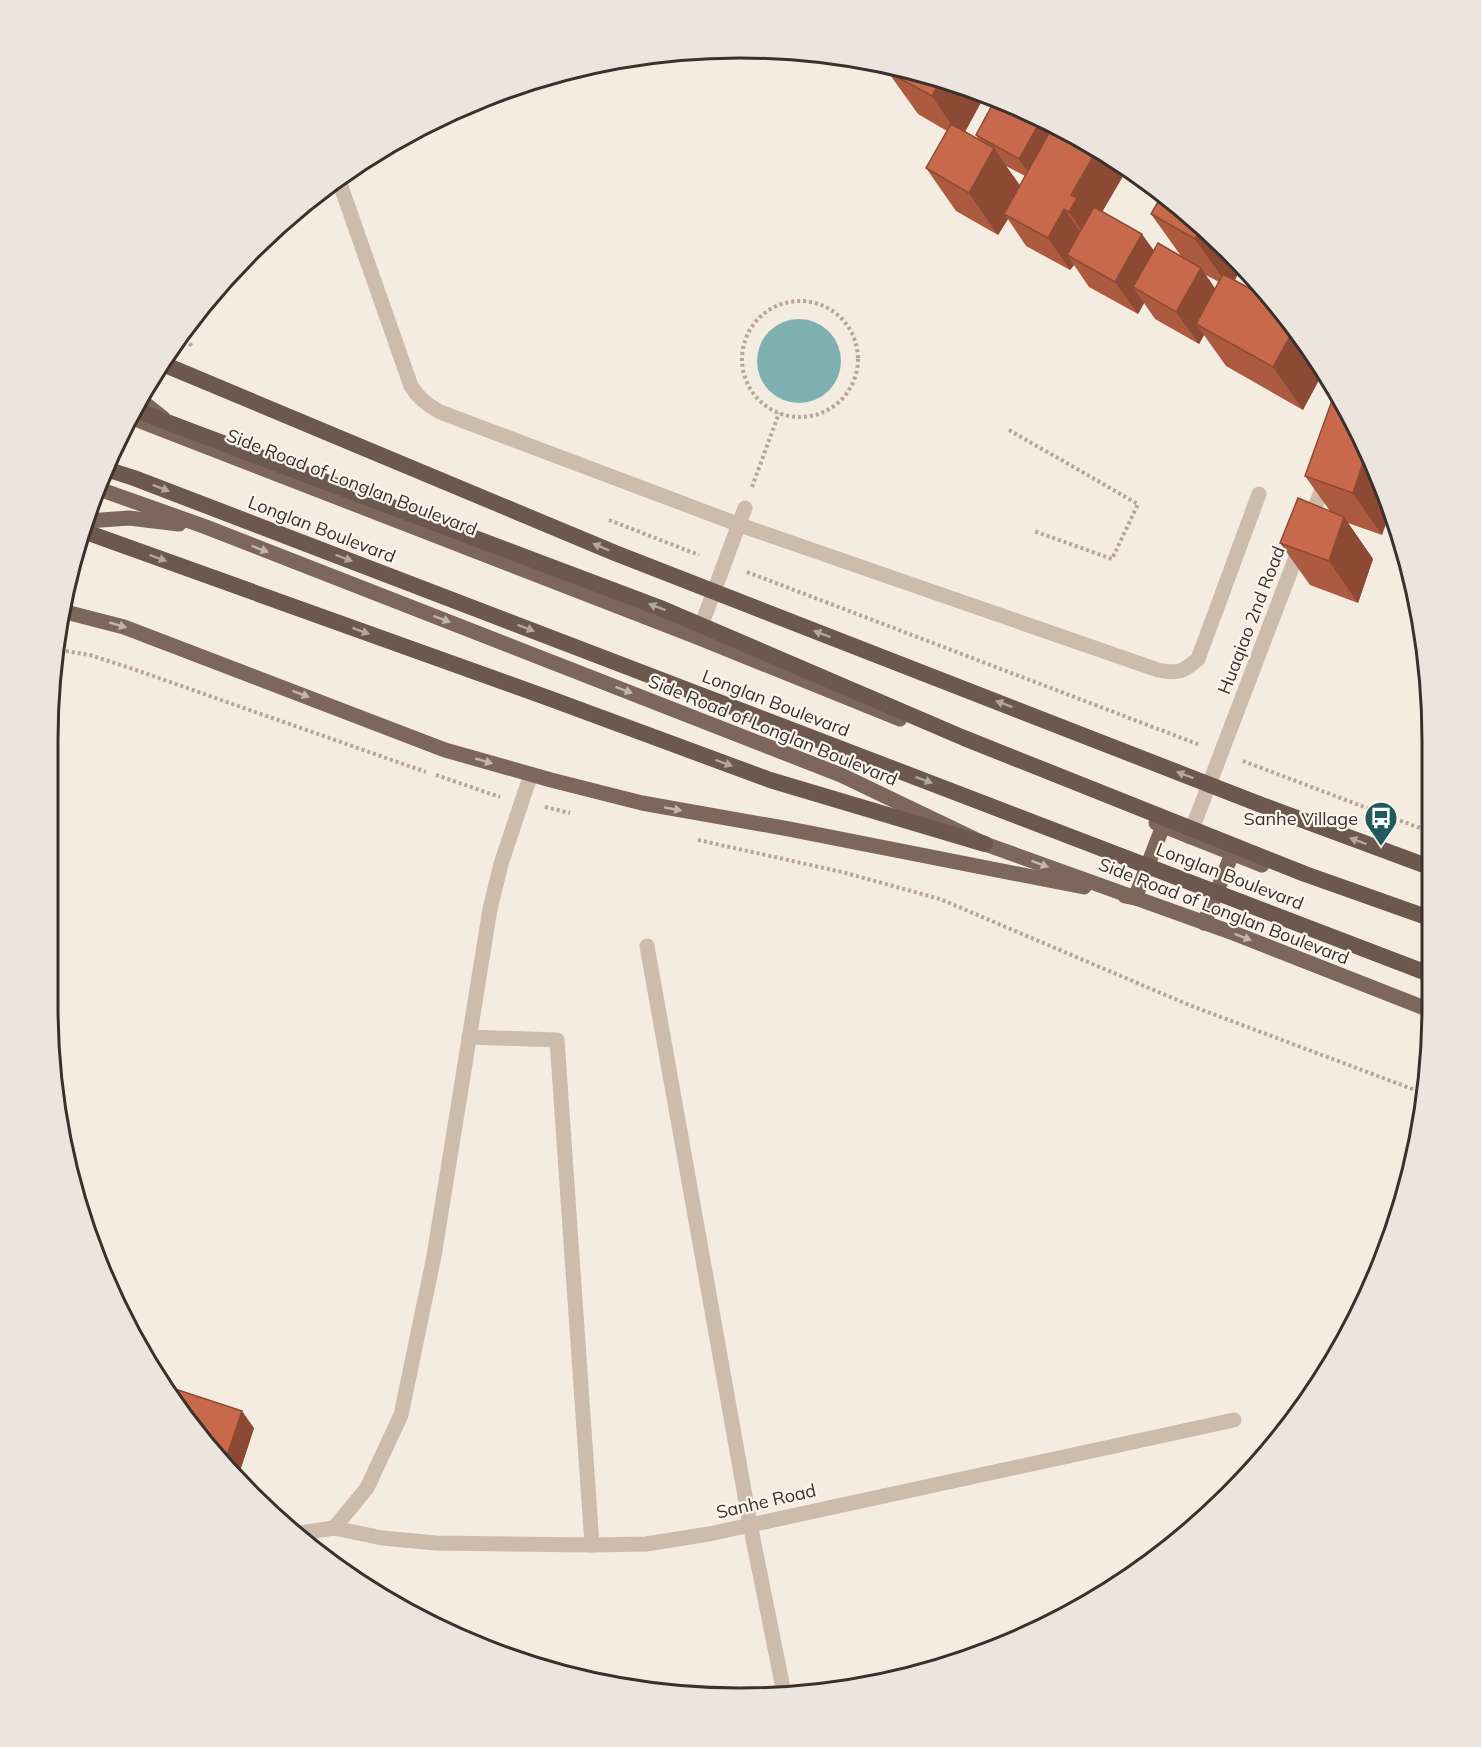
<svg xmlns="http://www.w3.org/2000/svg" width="1481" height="1747" font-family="Mulish,sans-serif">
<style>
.water{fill:#7fb0b2}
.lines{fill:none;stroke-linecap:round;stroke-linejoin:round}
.path{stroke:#b9a596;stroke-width:4;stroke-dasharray:3 3;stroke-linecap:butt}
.service{stroke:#cdbbac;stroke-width:15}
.minor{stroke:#cdbbac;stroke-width:15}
.primary{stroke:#7d675c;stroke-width:15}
.trunk{stroke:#6c584f;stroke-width:16}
.trunk-bridge{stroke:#6c584f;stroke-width:16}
.wall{fill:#ac5a40;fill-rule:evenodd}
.shaded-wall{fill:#8c4a34}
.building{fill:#c8694b;stroke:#8c4a34;stroke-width:1.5}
.oneway{fill:#b4a69e}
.oneway2{fill:#c2b5ac}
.labels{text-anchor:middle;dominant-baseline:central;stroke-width:4.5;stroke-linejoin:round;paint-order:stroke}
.street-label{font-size:18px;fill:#3b302b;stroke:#fbf5ee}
.poi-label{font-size:18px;fill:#3b302b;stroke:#fbf5ee;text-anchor:end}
.rim{fill:none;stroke:#3b302b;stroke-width:3}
</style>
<rect width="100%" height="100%" fill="#f4ebe1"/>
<circle class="water" cx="799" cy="361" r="42"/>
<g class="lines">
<g class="path">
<circle cx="800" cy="359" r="58"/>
<path d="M181,335L193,347"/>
<path d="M1009,430L1138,504L1112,559L1034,531"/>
<path d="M752,487L779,413"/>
<path d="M609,520L699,555"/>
<path d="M747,572L1200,745"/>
<path d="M54,649L90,655L133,669L426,772"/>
<path d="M1243,761L1433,833"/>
<path d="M436,775L500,797"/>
<path d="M545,807L570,813"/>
<path d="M698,840L842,872L940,899L1189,1005L1423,1093"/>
</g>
<path class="service" d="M469,1037L557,1040L592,1545"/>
<g class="minor">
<path d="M338,178L411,386C418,398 427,405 440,412L740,525L1158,670C1178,674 1183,672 1198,659L1259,494"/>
<path d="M697,637L745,508"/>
<path d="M1189,837L1327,476"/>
<path d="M647,946L750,1524L784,1693"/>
<path d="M334,1528L367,1488L401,1415L434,1256L490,909L501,864L531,774"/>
<path d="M300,1533L334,1528L382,1538L436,1543L592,1545L646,1544L709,1534L1234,1420"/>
</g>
<g class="primary">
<path d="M142,399L144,403L163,418"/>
<path d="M130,417L697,637L900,719"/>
<path d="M99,489L206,527L841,775L985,844L1236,934L1432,1011"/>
<path d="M87,521L129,518L179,524"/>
<path d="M62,611L124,627L445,750L551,780L642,803L789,829L1084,887"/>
<path d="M1156,823L1262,865"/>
<path d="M1125,896L1135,898L1163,826"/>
<path d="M1204,923L1232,854"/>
</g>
<g class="trunk">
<path d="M83,531L551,699L770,780L985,844"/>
<path d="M1259,804L1432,868"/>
</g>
<g class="trunk-bridge">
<path d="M163,364L615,553L1259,804"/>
<path d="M135,410L663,609L964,738L1305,874L1432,919"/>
<path d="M106,469L134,478L1432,975"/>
</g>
</g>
<g class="wall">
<path d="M888,72L985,95L965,132L979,140L976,135L1052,127L1126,171L1102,212L1154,251L1181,256L1151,214L1230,251L1316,356L1303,410L1226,366L1204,335L1199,344L1155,319L1144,303L1138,314L1089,287L1074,265L1070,270L1026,246L1008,219L998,235L956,211L926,168L947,131L918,114ZM1006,166L1025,176L1020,185ZM1239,272L1251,289L1235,280ZM1206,275L1219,282L1215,289Z"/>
<path d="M1335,392L1382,535L1348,523L1373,559L1358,603L1310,585L1280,543L1330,511L1305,476Z"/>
<path d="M169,1387L254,1428L238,1477L234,1475L220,1463Z"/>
</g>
<g class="shaded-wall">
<path d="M940,81L985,95L961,139L932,96Z"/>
<path d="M1041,120L1051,125L1060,138L1035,182L1019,159Z"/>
<path d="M994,148L1023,191L1004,214L1008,219L998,235L969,193Z"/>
<path d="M1097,150L1119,161L1126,171L1095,224L1091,244L1069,212L1071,195Z"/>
<path d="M1064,209L1087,241L1067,255L1074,265L1070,270L1048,238Z"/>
<path d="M1201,227L1230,251L1243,266L1230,259L1239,272L1230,289L1195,239Z"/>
<path d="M1142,234L1165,266L1133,287L1144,303L1138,314L1115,282Z"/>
<path d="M1201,268L1223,300L1196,324L1204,335L1199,344L1176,312Z"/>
<path d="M1294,329L1316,356L1324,371L1303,410L1273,367Z"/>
<path d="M1367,451L1380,476L1391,510L1382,535L1353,493Z"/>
<path d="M1344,517L1373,559L1358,603L1329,561Z"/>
<path d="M242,1411L254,1428L238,1477L226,1459Z"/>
</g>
<g class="building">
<path d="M892,66L940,81L932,96L888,72Z"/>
<path d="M996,98L1006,101L1041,120L1019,159L976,135Z"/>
<path d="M951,124L994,148L969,193L926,168Z"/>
<path d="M1053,126L1097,150L1071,195L1077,198L1069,212L1064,209L1048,238L1004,214Z"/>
<path d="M1162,195L1201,227L1195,239L1151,214Z"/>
<path d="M1094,207L1142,234L1115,282L1067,255Z"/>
<path d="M1158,243L1201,268L1176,312L1133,287Z"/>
<path d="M1233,254L1244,267L1230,259Z"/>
<path d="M1223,274L1271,300L1294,329L1273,367L1196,324Z"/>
<path d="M1335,392L1367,451L1353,493L1305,476Z"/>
<path d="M1298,498L1344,517L1329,561L1280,543Z"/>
<path d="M169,1387L242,1411L226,1459L215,1455Z"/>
</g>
<defs><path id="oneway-solid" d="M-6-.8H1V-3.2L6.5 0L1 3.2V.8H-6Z" transform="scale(1.5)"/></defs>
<g class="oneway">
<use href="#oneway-solid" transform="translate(161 488) rotate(21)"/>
<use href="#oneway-solid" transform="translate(601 547) rotate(-157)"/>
<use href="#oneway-solid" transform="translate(158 558) rotate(20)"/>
<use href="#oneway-solid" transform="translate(344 558) rotate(21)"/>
<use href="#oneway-solid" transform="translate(657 607) rotate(-159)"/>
<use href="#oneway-solid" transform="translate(526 628) rotate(21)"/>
<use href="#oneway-solid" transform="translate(361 631) rotate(20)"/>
<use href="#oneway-solid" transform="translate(822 634) rotate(-159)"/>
<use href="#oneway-solid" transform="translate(1004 704) rotate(-159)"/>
<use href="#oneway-solid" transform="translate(724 763) rotate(20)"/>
<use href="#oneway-solid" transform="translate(1185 775) rotate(-159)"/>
<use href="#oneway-solid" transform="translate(924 780) rotate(21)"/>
<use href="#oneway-solid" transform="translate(1358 841) rotate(-160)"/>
</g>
<g class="oneway2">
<use href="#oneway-solid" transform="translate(260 549) rotate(21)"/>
<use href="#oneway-solid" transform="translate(442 619) rotate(21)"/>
<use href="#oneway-solid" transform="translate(118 625) rotate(16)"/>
<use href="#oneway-solid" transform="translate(624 690) rotate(21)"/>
<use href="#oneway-solid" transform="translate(301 694) rotate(21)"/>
<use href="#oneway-solid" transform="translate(484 761) rotate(16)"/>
<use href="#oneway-solid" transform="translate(673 809) rotate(10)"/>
<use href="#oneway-solid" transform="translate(1040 864) rotate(20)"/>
<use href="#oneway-solid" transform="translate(1243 937) rotate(21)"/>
</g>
<defs>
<g id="bus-pin" transform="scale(1.725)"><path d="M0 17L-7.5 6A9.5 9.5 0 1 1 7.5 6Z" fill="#1f5a5e" stroke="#fbf5ee"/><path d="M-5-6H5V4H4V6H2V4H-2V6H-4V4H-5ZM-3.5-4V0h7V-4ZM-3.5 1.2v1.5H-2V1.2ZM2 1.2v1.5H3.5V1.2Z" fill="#fff"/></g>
</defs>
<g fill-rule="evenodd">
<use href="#bus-pin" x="1381" y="818"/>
</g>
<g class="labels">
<g class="street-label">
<text transform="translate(352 482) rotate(21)">Side Road of Longlan Boulevard</text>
<text transform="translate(322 529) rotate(21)">Longlan Boulevard</text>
<text transform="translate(1251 620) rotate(-69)">Huaqiao 2nd Road</text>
<text transform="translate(776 703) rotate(21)">Longlan Boulevard</text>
<text transform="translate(773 730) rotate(22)">Side Road of Longlan Boulevard</text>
<text transform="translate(1230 876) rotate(21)">Longlan Boulevard</text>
<text transform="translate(1224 911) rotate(21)">Side Road of Longlan Boulevard</text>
<text transform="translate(766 1501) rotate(-13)">Sanhe Road</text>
</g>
<g class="poi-label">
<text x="1358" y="818">Sanhe Village</text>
</g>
</g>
<path d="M0 0H1481V1747H0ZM740 58H740A682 682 0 0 1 1422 740V1006A682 682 0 0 1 740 1688H740A682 682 0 0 1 58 1006V740A682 682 0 0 1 740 58Z" fill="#ece5de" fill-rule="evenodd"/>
<path class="rim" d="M740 58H740A682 682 0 0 1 1422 740V1006A682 682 0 0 1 740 1688H740A682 682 0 0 1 58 1006V740A682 682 0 0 1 740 58Z"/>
</svg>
